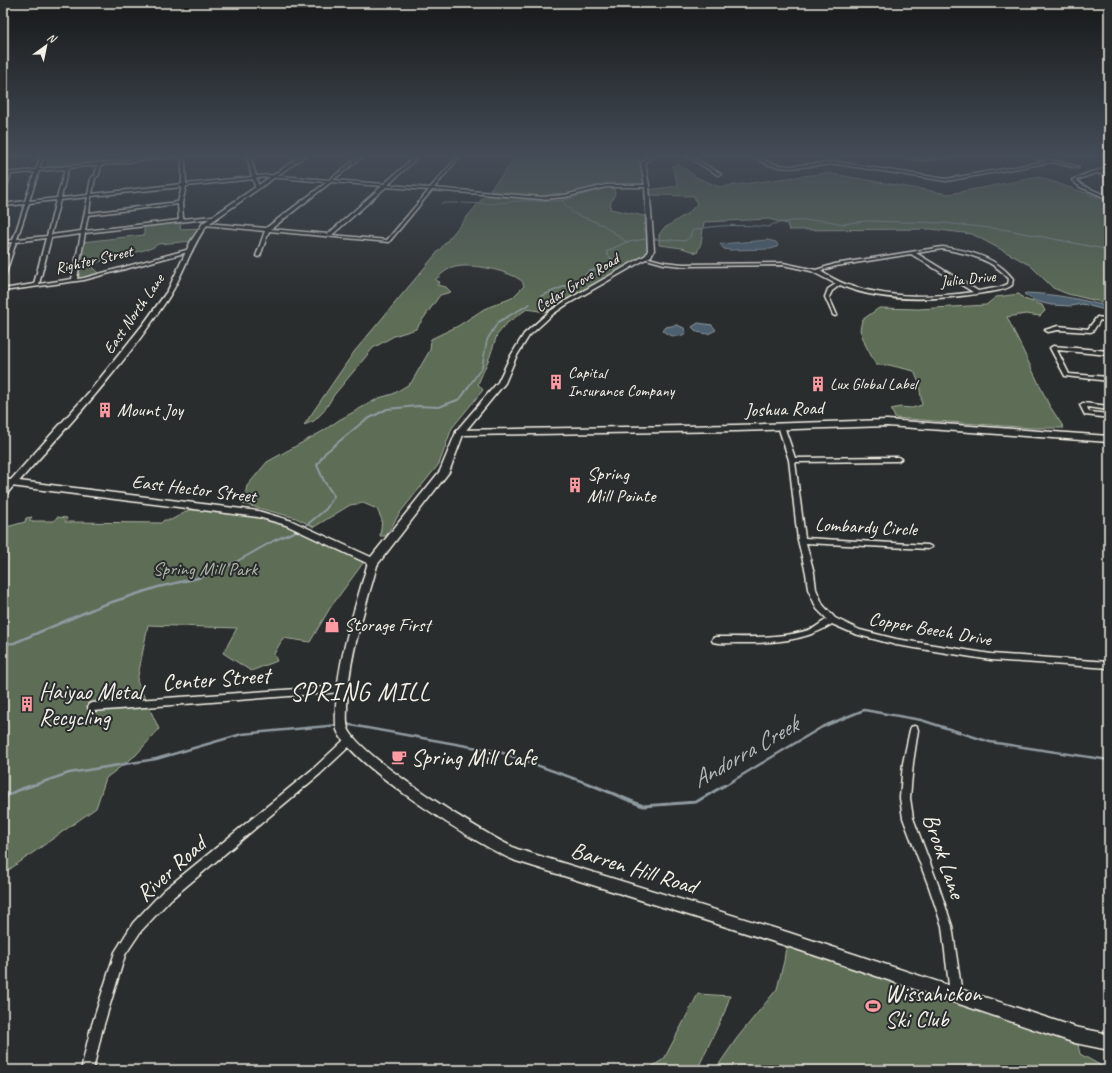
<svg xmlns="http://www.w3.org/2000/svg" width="1112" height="1073" font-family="Caveat,sans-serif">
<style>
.green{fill:#5d6d56;stroke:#a8af9f}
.water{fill:#4e6170;stroke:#909ba0}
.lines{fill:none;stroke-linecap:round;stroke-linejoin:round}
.stream-far4{stroke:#909ba0;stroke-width:1}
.stream-far3{stroke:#909ba0;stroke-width:1.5}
.stream-far2{stroke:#909ba0;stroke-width:2}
.stream-far1{stroke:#909ba0;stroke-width:2.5}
.stream{stroke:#909ba0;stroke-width:3}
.minor-casing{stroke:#f4f1e8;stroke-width:3}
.tertiary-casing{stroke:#f4f1e8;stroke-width:3}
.secondary-casing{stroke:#f4f1e8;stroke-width:3}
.minor{fill:#2a2d2e;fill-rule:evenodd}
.tertiary{fill:#2a2d2e;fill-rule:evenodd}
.secondary{fill:#2a2d2e;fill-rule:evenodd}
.labels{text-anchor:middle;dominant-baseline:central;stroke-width:4;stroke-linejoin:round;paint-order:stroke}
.far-street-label{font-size:16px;fill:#f4f1e8;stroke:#2a2d2e}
.far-poi-label{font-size:16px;fill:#f4f1e8;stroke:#2a2d2e;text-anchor:start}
.street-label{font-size:19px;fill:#f4f1e8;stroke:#2a2d2e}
.poi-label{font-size:19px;fill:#f4f1e8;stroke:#2a2d2e;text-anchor:start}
.park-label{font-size:19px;fill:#b0b6a6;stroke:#2a2d2e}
.near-street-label{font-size:23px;fill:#f4f1e8;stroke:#2a2d2e}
.near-poi-label{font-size:23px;fill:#f4f1e8;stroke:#2a2d2e;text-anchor:start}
.near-water-label{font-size:24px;font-style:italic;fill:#b2b7b8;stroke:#2a2d2e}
.near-quarter-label{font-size:25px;letter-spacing:1px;fill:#f4f1e8;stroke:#2a2d2e}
</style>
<rect width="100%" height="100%" fill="#2a2d2e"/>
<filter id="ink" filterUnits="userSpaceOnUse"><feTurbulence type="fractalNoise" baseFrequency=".025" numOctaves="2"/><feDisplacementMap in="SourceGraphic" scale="8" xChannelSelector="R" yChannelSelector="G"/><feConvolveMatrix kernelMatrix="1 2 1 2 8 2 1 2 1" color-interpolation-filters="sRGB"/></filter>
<g filter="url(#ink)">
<g class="green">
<path d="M50,156H105L104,162L46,168Z"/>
<path d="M518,156H630H626V159L644,162L647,186H613L615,194L611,202L610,209L649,217V224H644V230L650,231L648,256L582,293L579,292L545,312L527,309L507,323L497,335L490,356L478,384L483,390L452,428L439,464L399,514L386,536H380L382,520L377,509L363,503L350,505L314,527L296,518L243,504L247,486L267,462L323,431L339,420L379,398L393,394L411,383L430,350L431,339L458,326L484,309L512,298L524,286C523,283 522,280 519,279C505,270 468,262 452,268C445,270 441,275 435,280L440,282L437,285L446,287L451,292L440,295L416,329L394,336L373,348L334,395L324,411L314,421L304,425L354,352Z"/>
<path d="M678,164L696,177L720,187L826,173L949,194L1039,177L1109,201V304L1068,294L1053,288L1030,265L972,234L931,229L789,230L787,224L769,219L704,222L701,243L697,253L682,248L659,245V235L663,229L688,213L697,204L694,196L648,195L647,190L678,186L672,166Z"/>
<path d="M181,221L180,229L202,228L194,241L158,244L152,248L90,264L100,274L74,280L81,242L144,235V225Z"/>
<path d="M1019,294L1024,299L1042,305L1045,311L1040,316L1026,314L1007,317L1049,405L1064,428H1032L895,418L891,409L900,407L912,408L922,405L919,383L914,371L889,365H876L865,344L860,330L862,320L879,308L918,309L986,305L996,297Z"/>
<path d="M214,507L258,514L312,534L366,559L330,608L310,642L283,638L274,654L277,661L251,671L223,653L237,628L148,625L137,681L159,729L136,755L106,778L96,808L3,874V528L25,522L26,518L32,517L29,521H54L57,517L67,518L65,522L161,523L164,520H171L191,509Z"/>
<path d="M787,939L1033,1026L1078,1045L1080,1054L1109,1070H715L737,1038L777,989L784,961Z"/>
<path d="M698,994L730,996L725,1011L697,1070H646L664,1059Z"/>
</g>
<g class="water">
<path d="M768,240L776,242L778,245L777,247L771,249L729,250L724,249L720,244Z"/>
<path d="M1026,293C1055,294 1081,299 1109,307V311L1082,304L1071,306L1051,305L1035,301L1024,294Z"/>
<path d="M698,323L712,325L716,330L708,334L697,332L692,327Z"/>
<path d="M677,325L684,328L686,333C679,338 670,337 663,331L666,327Z"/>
</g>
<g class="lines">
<g class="stream-far4">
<path d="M553,193L562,194"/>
<path d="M562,201L598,190"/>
<path d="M441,203H459"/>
<path d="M462,203L488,204L518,201H562L573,213L603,225L628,243"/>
<path d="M654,239L685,241L690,237L692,231C711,224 748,225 769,227L773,224L793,221L823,220L843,224L865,221L944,223L1008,230L1109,250"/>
<path d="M611,259L606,252L624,243L645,239"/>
</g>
<g class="stream-far3">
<path d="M541,296L580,280L589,271L616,265L611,258"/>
<path d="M465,392L482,367L487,340L498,322L530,304"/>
</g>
<g class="stream-far2">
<path d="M303,528L326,509L334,496L324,481L317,465L325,453L364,421L387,409L418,406L439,407L460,399L466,391"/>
<path d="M232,564L275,540L299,530"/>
</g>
<g class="stream-far1">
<path d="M3,644L14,643L100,606L158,587L198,578L234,563"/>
<path d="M345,724L500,752L595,786"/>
<path d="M31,786L69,773L156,759L242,734L339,725"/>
<path d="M724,786L822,727L864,710L921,720L990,742L1109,760"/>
</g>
<g class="stream">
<path d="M592,785L643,806L696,802L725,785"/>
<path d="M3,798L16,791L33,785"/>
</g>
<g class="minor-casing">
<g id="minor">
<path d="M41,156H44L39,169L98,163L100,162L102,163L173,156H181L101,165L99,175L95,178L92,194L182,184V156H185L186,184L252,177L247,156H250L256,176L268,175L329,180L360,156H363L333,180L384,184L416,156H419L388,185L430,188L458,156H460L434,188L541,197L565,195L606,185H647L649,186L647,187H606L565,197L541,199L432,190L389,242L269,231L260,256L258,257L256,256L265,231L205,225L203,224L205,223L266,228L327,182L268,177L256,178L259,187L257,188L255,187L253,179L186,186L182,203L183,219L213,216H214V218L85,233L77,279L84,278L190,249L192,250V251L84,280L3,291V289L34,284L46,238L16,242L5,276L3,277V269L12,242L3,243V241L13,240L25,204L3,206V204L25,201L35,172L11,174L5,191L3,192V186L8,175H3V173L36,170ZM98,165L95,175L91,178L88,195L61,198L68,168ZM65,169L57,198L29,201L39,171ZM331,182L382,186L328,234L271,229ZM182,187L178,202L89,213L91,196ZM386,187L429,190L387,240L332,235ZM88,197L81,231L51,235L60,200ZM56,200L47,236L17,239L29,203ZM178,204L179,220L85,231L88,215ZM81,234L72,279L39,284L51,238Z"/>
<path d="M686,156H690L721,174L718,175Z"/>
<path d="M752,156H756L770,163L779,165L789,166L837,162L946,179L1048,161L1032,157V156H1035L1079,167L1077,168L1052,162L946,181L837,164L789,168L779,167L768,165Z"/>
<path d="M893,156C904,155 915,158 926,158C934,158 943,155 952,156L925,160Z"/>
<path d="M1109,168V170L1101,172L1109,174V176L1096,173L1076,180L1082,185L1109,197V199L1080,187L1072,180L1091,172Z"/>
<path d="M942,247C968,250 997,257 1013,279L1012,285C1005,291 992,291 983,293C939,300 882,303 840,285L832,291L829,297L837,315L835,316L833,315L825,297L828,289L836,284L811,271L783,265L683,266L664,264L643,258L645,257L664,262L683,264L783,263L816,270L835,264ZM942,249C966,253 993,259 1009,279L1008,284L1001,287L978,291L916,253ZM911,254L973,292C933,298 887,298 848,285C838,282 829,276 820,271L836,266Z"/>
<path d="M1097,317L1109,319V322L1100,320L1093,331L1091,332L1058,330L1048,332L1045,330L1058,326L1088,329Z"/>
<path d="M1053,346L1109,351V355L1057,350L1069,374L1109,377V381L1065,376L1050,348Z"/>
<path d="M1083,403L1109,406V410L1087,407L1089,412L1109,414V418L1085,415L1080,405Z"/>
<path d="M781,424L784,426L795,458L898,457L901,459L898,461L795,462L805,538L928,545L932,547L928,549L806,543L814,573L816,589L823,605L835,618L860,630L896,639L991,654L1109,662V668L991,660L896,645L855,634L832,624C804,642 771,643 738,643C730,643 721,644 713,642L712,640L713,638L716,637C744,637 788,639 814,628C818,625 823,622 827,619L817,609L808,589L806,573L798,540L789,460L778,426Z"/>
<path d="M12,482L15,484L5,496L3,497C3,491 6,484 12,482Z"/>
<path d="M343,686L346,687L347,689L346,691L343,692L92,711L89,710L88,707L89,704L92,703Z"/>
<path d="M914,726L917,727L918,730L913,763L910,798L913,818L939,887L952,926L962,994L960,998L956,1000L952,998L950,994L942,926L929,887L903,818L900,798L903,763L910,730L911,727Z"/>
<path d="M349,737L352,738L353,741L352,744L320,774L171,899L141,931L125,955L102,1031L93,1070H81L90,1031L115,952L133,923L163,891L314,768L346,738Z"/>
</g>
</g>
<g class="tertiary-casing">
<g id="tertiary">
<path d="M301,156H305L207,225C190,248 183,276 167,300C123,367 68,426 15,486H9L8,484L9,482L89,392L145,322L168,290L191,241L203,223Z"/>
<path d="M648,156H652L645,163L649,186L654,250L651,256L566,305L553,314L529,336L516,357L505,383L463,434H457L456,432L457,430L498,382L510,357L524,334L549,312L562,303L646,255L648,250L645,186L641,163Z"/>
<path d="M373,559L378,562C365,610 348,657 347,707C347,714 346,722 348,728C358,756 487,836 517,849L787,932L1075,1027L1109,1034V1050L1075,1043L787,946L516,861C480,847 349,764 337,730C335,723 336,714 336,706C338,657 355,609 368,562Z"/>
</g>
</g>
<g class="secondary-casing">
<path id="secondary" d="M887,420L1109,436V442L887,426L736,431L463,435L449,472L377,565L373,566L286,525L258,517L3,485V479L258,511L292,521L371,557L440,471L457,430L736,425Z"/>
</g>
<use href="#minor" class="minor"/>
<use href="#tertiary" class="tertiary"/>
<use href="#secondary" class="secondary"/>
</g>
</g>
<linearGradient id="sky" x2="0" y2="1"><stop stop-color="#171919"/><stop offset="0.51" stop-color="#444c57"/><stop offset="1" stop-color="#444c57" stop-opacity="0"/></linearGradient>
<rect width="1112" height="306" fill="url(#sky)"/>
<defs>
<g id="building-bare" transform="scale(1.2)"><path d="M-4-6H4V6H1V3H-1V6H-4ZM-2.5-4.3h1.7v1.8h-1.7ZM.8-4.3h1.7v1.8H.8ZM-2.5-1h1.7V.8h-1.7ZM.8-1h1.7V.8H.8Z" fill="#ff9aa2" stroke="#2a2d2e" stroke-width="2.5" paint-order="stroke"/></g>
<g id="shop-bare" transform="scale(1.2)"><path d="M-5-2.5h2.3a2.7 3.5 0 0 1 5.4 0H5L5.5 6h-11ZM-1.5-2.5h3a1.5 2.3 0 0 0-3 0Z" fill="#ff9aa2" stroke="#2a2d2e" stroke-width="2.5" paint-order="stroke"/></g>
<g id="cafe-bare" transform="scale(1.2)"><path d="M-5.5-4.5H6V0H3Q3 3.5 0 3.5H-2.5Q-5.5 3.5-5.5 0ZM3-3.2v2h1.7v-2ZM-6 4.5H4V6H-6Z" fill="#ff9aa2" stroke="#2a2d2e" stroke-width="2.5" paint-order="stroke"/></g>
<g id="stadium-bare" transform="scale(1.2)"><path d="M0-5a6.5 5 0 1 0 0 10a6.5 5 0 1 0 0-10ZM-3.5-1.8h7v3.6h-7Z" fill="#ff9aa2" stroke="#2a2d2e" stroke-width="2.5" paint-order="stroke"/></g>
</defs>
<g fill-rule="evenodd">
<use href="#building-bare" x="556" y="382"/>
<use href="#building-bare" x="818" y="384"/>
<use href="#building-bare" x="105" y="410"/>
<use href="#building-bare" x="575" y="485"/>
<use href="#shop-bare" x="332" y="625"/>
<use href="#building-bare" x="27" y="704"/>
<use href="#cafe-bare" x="399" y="757"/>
<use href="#stadium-bare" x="873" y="1006"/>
</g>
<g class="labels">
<g class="far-street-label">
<text transform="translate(94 260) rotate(-13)">Righter Street</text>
<text transform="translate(968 279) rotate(-6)">Julia Drive</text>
<text transform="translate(577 283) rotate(-32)">Cedar Grove Road</text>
<text transform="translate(134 314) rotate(-55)">East North Lane</text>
</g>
<g class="far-poi-label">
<text x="568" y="373">Capital<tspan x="568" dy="18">Insurance Company</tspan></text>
<text x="830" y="384">Lux Global Label</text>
</g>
<g class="street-label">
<text transform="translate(784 409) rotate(-2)">Joshua Road</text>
<text transform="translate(194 489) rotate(7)">East Hector Street</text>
<text transform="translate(866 527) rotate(3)">Lombardy Circle</text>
<text transform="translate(930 629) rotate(10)">Copper Beech Drive</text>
</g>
<g class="poi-label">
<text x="117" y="410">Mount Joy</text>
<text x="587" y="474">Spring<tspan x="587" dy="22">Mill Pointe</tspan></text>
<text x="344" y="625">Storage First</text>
</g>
<g class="park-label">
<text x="205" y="569">Spring Mill Park</text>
</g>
<g class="near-street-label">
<text transform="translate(216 679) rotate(-4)">Center Street</text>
<text transform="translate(944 856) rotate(71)">Brook Lane</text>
<text transform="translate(634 868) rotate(17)">Barren Hill Road</text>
<text transform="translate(171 869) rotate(-42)">River Road</text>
</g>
<g class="near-poi-label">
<text x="39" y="691">Haiyao Metal<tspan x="39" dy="26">Recycling</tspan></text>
<text x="411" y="757">Spring Mill Cafe</text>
<text x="885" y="993">Wissahickon<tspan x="885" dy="26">Ski Club</tspan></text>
</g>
<g class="near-water-label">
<text transform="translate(745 752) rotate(-30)">Andorra Creek</text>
</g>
<g class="near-quarter-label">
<text x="360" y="692">SPRING MILL</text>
</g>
</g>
<rect width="1112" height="1073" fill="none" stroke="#2a2d2e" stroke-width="16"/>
<rect x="8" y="8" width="1096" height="1057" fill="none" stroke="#f4f1e8" stroke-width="1.5" filter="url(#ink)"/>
<g transform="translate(46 46) rotate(33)" stroke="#2a2d2e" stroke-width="3" paint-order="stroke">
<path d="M0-3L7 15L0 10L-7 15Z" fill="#f4f1e8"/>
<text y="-6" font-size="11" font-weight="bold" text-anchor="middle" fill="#f4f1e8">N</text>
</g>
</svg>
